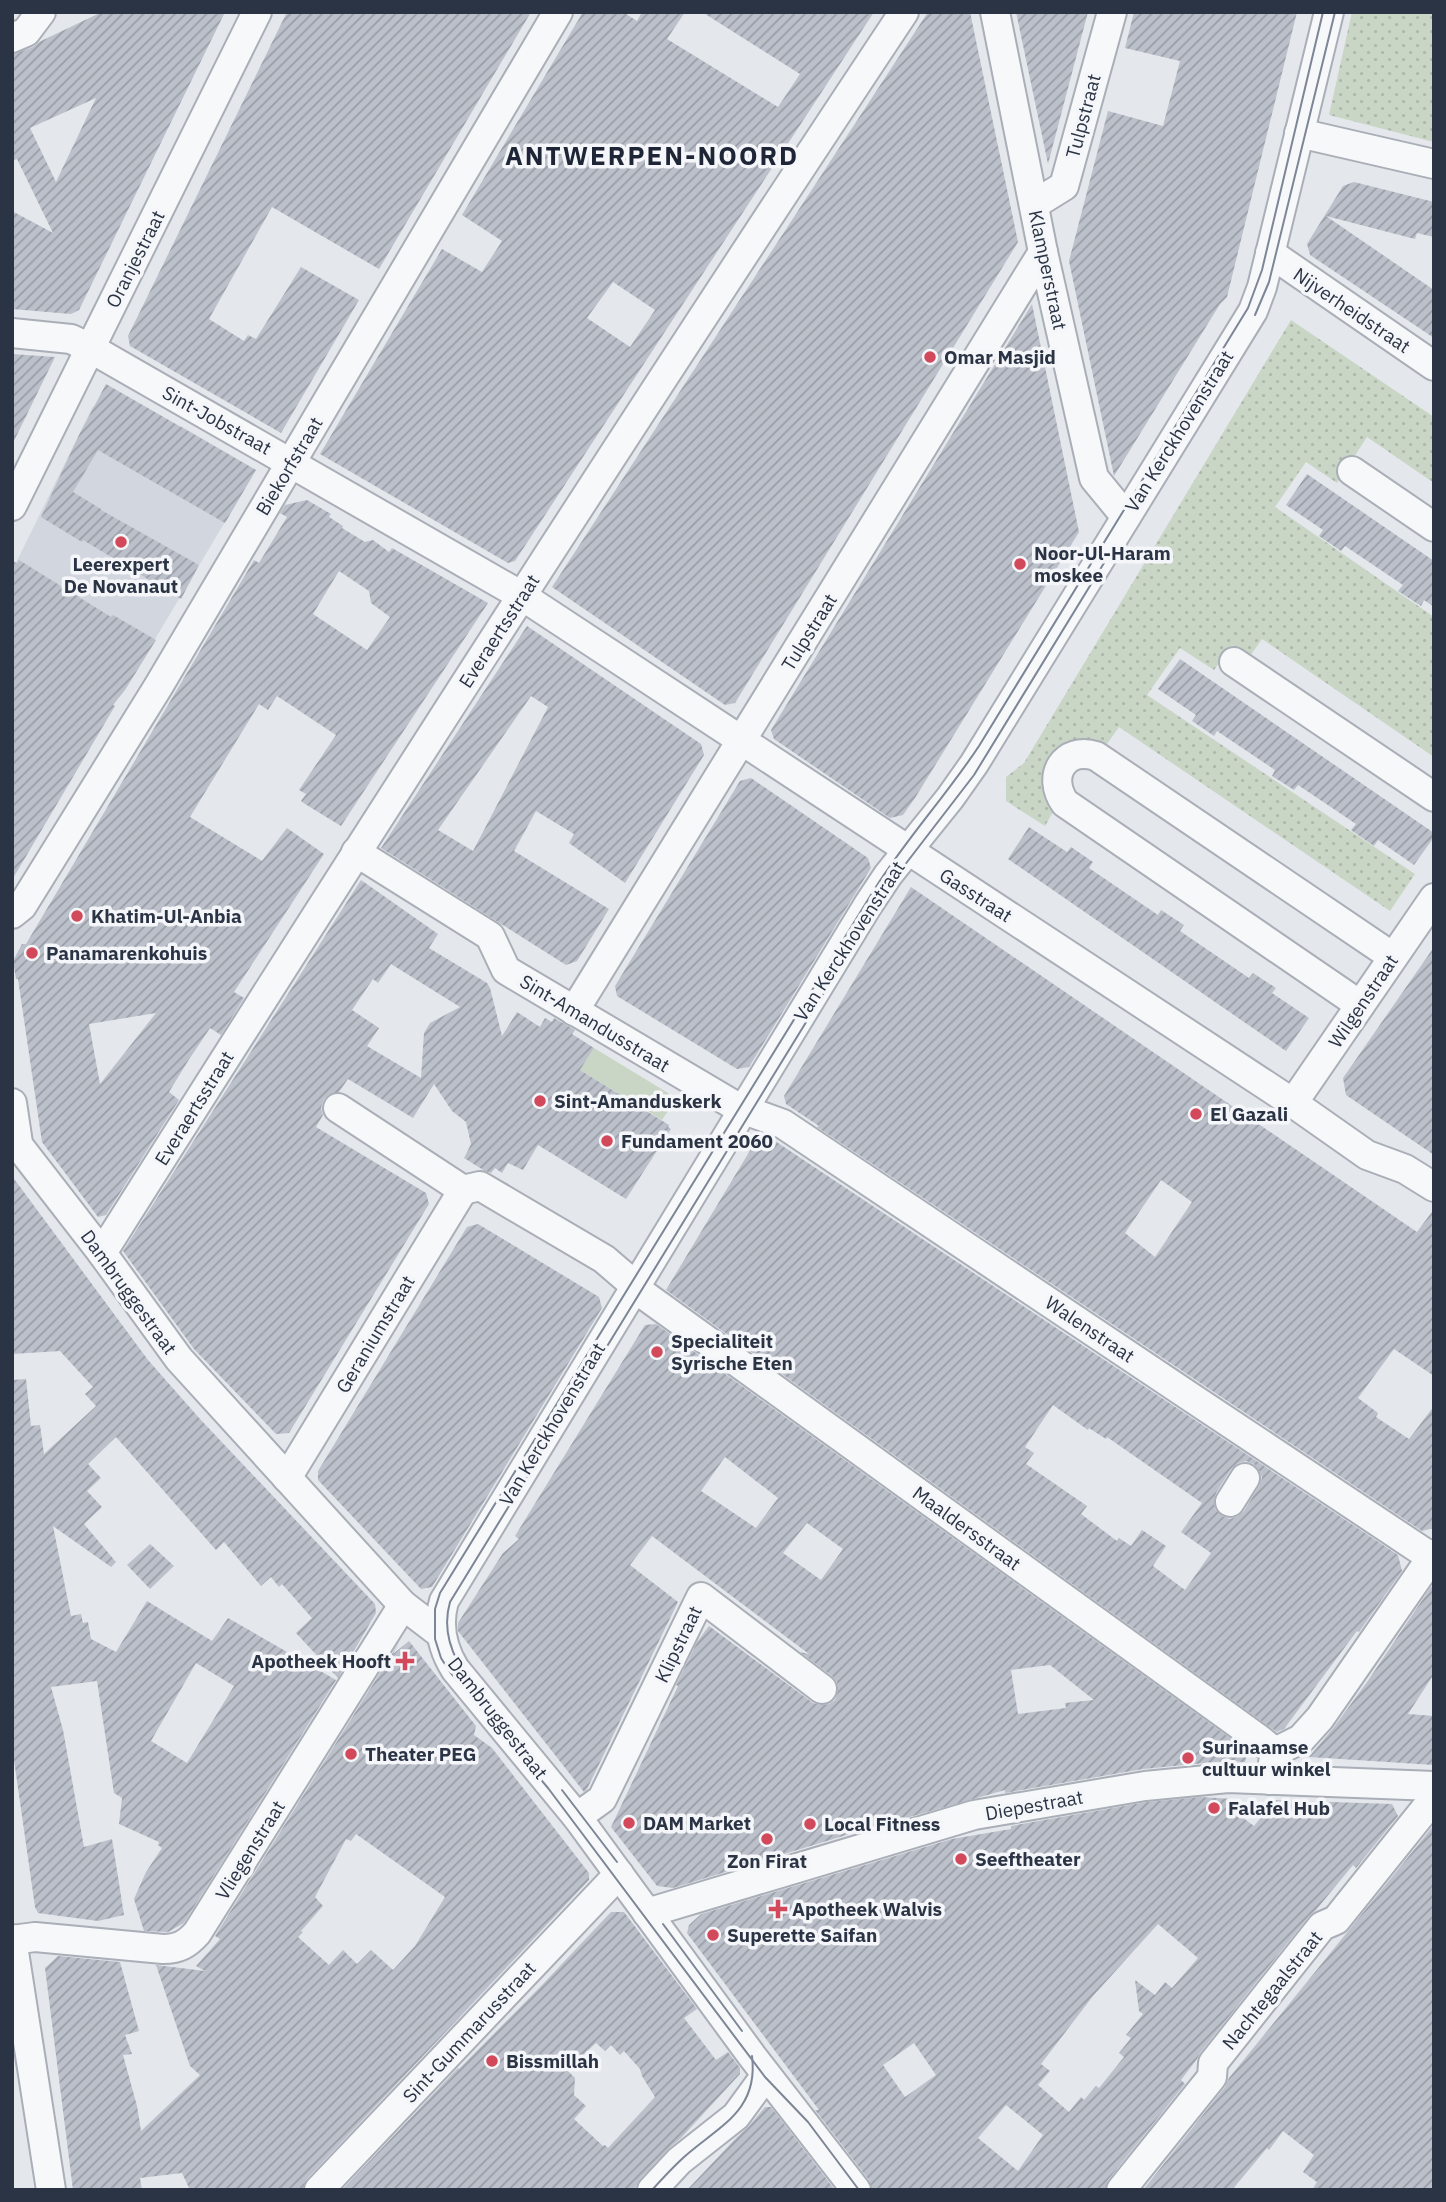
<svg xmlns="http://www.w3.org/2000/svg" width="1446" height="2202" font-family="'IBM Plex Sans',sans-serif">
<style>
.built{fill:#d2d6de}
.green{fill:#c9d6c5}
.park{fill:url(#park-dots)}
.building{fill:url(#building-hatch);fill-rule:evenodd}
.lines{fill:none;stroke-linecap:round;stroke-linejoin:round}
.minor-casing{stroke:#a9aeb7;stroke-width:32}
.minor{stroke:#f7f8fa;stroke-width:28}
.tram{stroke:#7d8696;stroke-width:2}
.poi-dot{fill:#d1495b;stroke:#f4f6f9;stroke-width:2.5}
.labels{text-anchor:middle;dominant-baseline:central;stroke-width:7;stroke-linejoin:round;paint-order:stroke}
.street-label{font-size:19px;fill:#2b3445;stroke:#f4f6f9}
.poi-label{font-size:19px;font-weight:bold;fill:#2b3445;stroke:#f4f6f9;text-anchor:start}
.district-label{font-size:26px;font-weight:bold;letter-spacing:2px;fill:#1d2536;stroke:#f4f6f9}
</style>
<defs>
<pattern id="park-dots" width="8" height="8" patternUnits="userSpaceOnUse" patternTransform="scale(1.75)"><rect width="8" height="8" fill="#c9d6c5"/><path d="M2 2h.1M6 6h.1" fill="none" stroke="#adb8ab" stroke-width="1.8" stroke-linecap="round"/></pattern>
<pattern id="building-hatch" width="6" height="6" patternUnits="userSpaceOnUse" patternTransform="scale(1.75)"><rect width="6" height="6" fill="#bbc0ca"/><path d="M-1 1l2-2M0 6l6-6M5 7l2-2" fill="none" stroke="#989da6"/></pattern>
</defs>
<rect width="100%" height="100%" fill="#e4e7ec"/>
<path class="built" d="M93,406L166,450L181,426L256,470L124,691L65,657L14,567Z"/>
<path class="green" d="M594,1048L668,1093C675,1104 668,1111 662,1120L580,1070Z"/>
<g class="park">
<path d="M1352,12H1434V142L1329,115Z"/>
<path d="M1291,320L1434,417V483L1367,437L1337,483L1306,462L1275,507L1434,617V757L1262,639L1250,656L1232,645L1214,670L1180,648L1147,695L1415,874L1390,911L1119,727L1107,744L1097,740L1076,742L1045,790L1053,812L1045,826L1006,801V777L1024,763Z"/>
</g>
<g class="building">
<path d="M102,12H225L79,310L71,314L12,309V211L53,233L17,159L12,161V55L33,47L39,42ZM96,98L56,182L30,128Z"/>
<path d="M287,12H531L379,269L272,207L209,319L244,341L248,335L256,339L301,267L359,300L281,433L130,346L128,336Z"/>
<path d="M583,12H623L637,21L642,12H685L667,39L778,107L800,74L702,12H874L515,561L508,563L320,454L442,249L482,272L502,241L462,215ZM613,282L655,310L630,347L587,318Z"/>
<path d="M928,12H970L1018,242L735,703L725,705L552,587Z"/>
<path d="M1016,12H1088L1048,164Z"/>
<path d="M1134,12H1297L1227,297L1220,304L1114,476L1069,261L1108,111L1163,126L1180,61L1125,48Z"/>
<path d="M1354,182L1434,202V237L1417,233L1415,239L1326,216L1434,290V338L1310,255L1307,244L1343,186Z"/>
<path d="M1032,304L1079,532L915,798L903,815L890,818L774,739L771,730Z"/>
<path d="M12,354L55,357L12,445Z"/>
<path d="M106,384L256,470L225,523L98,450L73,492L101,509V510L199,565L181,599L83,540L82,542L41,517L79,435Z"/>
<path d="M1307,474L1434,561V607L1424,600L1421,606L1398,591L1403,585L1345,546L1341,551L1319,536L1323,530L1286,505Z"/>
<path d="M307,500L331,514L329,517L343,526L342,528L365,542L373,540L389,552L392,548L488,603L341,826L305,804L301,801L306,794L299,790L336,735L277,696L268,710L259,704L190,817L262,861L287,828L324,854L234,992L244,998L221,1035L210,1028L188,1061L169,1092L179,1100L106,1215L98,1217L42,1142L18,979H16L13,961L22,944H26L254,560L259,563L287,517L280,513L285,505ZM339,571L369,591L371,603L390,617L367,650L313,614ZM156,1013L100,1084L89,1024Z"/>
<path d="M19,560L111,617L113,615L156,640L125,690L113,705L115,706L12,880V561L17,563Z"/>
<path d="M527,626L701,744L704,755L625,883L569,843L574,834L536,811L514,851L609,909L577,961L566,965L381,848ZM531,696L548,707L473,851L438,830Z"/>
<path d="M1180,659L1434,833V837L1414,865L1378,840L1374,846L1351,830L1356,824L1298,785L1294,790L1272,776L1275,770L1217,731L1214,736L1192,721L1196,715L1158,689Z"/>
<path d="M751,778L868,858L871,868L749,1067L737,1069L617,996L615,986L740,781Z"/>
<path d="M1029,827L1067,852L1071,847L1093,862L1089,868L1158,915L1161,910L1184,925L1180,931L1249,978L1253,973L1276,988L1272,993L1309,1018L1286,1051L1008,859Z"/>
<path d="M361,880L438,934L429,948L487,983L490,988L502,1036L517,1012L540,1027L545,1018L552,1022L554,1018L575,1030L572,1034L594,1048L580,1070L669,1125L668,1127L671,1129L626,1199L538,1145L523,1170L508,1163L502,1173L495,1168L491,1173L485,1171L464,1158L471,1144L466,1122L452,1111L434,1084L413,1118L348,1079L339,1092L330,1094L324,1099L321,1108L323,1115L316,1127L426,1193L429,1204L289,1433L276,1434L194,1349L123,1251ZM391,964L460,1007L430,1023L424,1033L421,1078L367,1046L379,1028L352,1010L373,979L378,983Z"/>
<path d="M911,887L1417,1232L1434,1209V1376L1394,1349L1358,1398L1378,1413L1376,1417L1409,1439L1434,1406V1528L1422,1531L817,1127L819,1126L786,1104L784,1096ZM1161,1180L1192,1202L1155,1257L1125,1233Z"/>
<path d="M1434,947V1155L1346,1095L1343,1078Z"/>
<path d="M769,1137L1398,1555L1402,1571L1359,1632L1357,1631L1284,1729L1277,1732L666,1290L757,1139ZM1053,1405L1088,1430L1089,1428L1106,1439L1107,1437L1202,1503L1181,1532L1211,1553L1185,1590L1153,1566L1166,1546L1142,1530L1131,1546L1119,1538L1117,1541L1081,1514L1087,1506L1026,1464L1034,1453L1025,1447ZM1246,1461L1254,1464L1259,1470L1262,1478L1259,1486L1244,1511L1238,1516L1230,1519L1222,1516L1215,1509L1214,1501L1216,1493L1231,1469L1238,1463Z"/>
<path d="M12,1176L148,1360L200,1419L375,1604L376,1613L338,1678L296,1633L312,1618L282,1584L279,1587L271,1577L261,1586L224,1542L216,1550L116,1437L88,1464L101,1478L87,1491L102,1507L84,1524L116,1562L111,1567L53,1526L71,1616L81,1614L83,1623L88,1622L91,1639L116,1652L147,1601L212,1641L228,1618L336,1680L184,1923L168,1932L144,1931L134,1899L146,1872L162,1848L158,1845L159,1842L119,1824L122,1798L114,1793L97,1681L51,1687L63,1730L84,1847L112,1839L124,1915L98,1921L38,1913L35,1907L12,1746V1380L26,1379L31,1426L40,1425L44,1454L96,1406L85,1394L93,1387L60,1351L12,1354ZM196,1663L234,1686L187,1763L151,1741Z"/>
<path d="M478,1224L599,1297L602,1308L432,1587L421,1589L318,1480V1471L467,1227Z"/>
<path d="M656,1324L1248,1751L1245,1762L1226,1761L1143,1769L1005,1793V1790L853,1833L673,1888L657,1886L611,1827L678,1686L676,1685L697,1642L709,1626L813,1703L821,1705L829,1704L835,1700L838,1690L837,1682L832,1676L800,1652L809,1654L652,1536L630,1565L678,1602L587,1789L584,1792L458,1631V1623L503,1553L519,1539L515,1536L645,1325ZM725,1457L778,1498L756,1528L701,1491ZM807,1523L843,1549L821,1580L783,1553ZM1050,1665L1094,1700L1065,1703L1066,1708L1018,1714L1011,1670Z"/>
<path d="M150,1544L174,1566L150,1589L127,1565Z"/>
<path d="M1431,1587H1434V1674L1408,1714L1434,1716V1765L1309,1757L1334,1727L1367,1682Z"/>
<path d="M400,1641L393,1654L409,1641L476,1726L474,1735L492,1748L589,1873V1880L307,2179L303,2190H190L182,2173L140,2178L142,2190H73L45,1968L58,1956L120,1962L139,2031L125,2035L132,2054L123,2055L137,2106L141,2131L200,2075L190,2066L156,1965L205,1971L196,1966L220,1939L215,1936ZM356,1834L445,1897L415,1946L393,1970L371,1950L357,1964L343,1950L329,1965L298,1937L303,1932L301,1931L323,1906L315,1897L346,1839L351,1841Z"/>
<path d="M1200,1797L1233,1799L1227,1806L1254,1826L1271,1805V1800L1392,1804L1398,1816L1356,1868L1353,1865L1316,1910L1309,1916L1200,2053L1197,2059L1181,2080L1185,2084L1108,2180L1105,2190H872L869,2180L815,2110H819L687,1933L689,1925L701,1914L952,1839L1011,1829V1826L1147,1802ZM1158,1924L1198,1958L1172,1988L1165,1982L1155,1995L1135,1980L1139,2011L1143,2014L1126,2035L1131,2038L1119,2053L1124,2057L1099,2088L1096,2086L1084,2100L1081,2097L1069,2112L1038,2085L1050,2071L1041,2064L1093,1996ZM914,2043L936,2075L905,2097L883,2065ZM1006,2105L1043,2135L1018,2171L978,2138Z"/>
<path d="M1434,1825V2190H1312L1317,2182L1303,2172L1314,2155L1283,2131L1269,2150L1267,2148L1232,2190H1143L1225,2087L1229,2078Z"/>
<path d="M611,1912H624L697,2009L684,2018L716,2060L728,2052L740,2068V2074L681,2138L667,2150L640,2179L634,2190H342L458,2068L459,2069L542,1985ZM596,2043L605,2051L611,2045L620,2055L624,2051L640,2069L642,2076L655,2097L608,2148L605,2145L603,2146L574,2119L586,2106L574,2095L575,2078L567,2070Z"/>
<path d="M765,2107H771L835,2190H687L737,2137L749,2126Z"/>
</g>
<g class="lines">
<g class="minor-casing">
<g id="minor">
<path d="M995,12L1043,252L1094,478L1126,517"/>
<path d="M12,38L26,32L41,12"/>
<path d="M1299,133L1434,164"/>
<path d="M1035,204L1064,186L1112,12"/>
<path d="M1270,253L1434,366"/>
<path d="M12,333L71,339L90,348L522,596L1293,1103L1367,1155L1405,1169L1434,1187"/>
<path d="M1352,471L1434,527"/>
<path d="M12,506L257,12"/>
<path d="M1234,662L1434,797"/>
<path d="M356,852L490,936L506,970L739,1108L783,1124C1000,1268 1214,1414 1431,1557"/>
<path d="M12,914L22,906L158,687L558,12"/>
<path d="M1360,1005L1065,803C1046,776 1064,746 1096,756L1393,957"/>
<path d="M574,1011L1043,252"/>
<path d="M12,1103L18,1143"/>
<path d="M1293,1103L1434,898"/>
<path d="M338,1108L463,1190L480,1186L604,1259L632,1283L640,1292L1259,1739L1275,1752L1270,1780"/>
<path d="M12,1137L102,1253L179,1359L403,1605L441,1634"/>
<path d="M102,1253C365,837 631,423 904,12"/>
<path d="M287,1478L463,1190"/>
<path d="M1230,1502L1245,1478"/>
<path d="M1275,1752L1301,1739L1320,1718L1434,1554"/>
<path d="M577,1817L602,1799L701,1597L822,1689"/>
<path d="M647,1913L974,1815L1145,1786L1228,1778L1434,1786"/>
<path d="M12,1939L51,2190"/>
<path d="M12,1940L35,1937L163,1949C179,1949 187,1944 197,1933L403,1605"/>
<path d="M319,2190L619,1874"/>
<path d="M652,2190L679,2161L736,2116L766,2075"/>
<path d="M856,2190L752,2056L577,1817L455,1669C442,1648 437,1626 444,1601L868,905L888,875L950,798L974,764L1253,311L1262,287L1329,12"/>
<path d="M1121,2190L1212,2077L1213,2063L1322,1926L1336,1920L1434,1798"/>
</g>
</g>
<use href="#minor" class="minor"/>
<g class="tram">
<path d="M1255,315L1269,282L1335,12"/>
<path d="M510,1728C480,1692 435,1654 450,1602L894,879L974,775L1104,563"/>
<path d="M562,1790L617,1862"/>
<path d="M663,1924L742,2031"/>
<path d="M652,2190C662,2179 672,2168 683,2158C717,2127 759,2112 752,2056"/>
<path d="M859,2190L808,2122L765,2077L548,1788L450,1672L441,1658L435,1639V1609L440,1593L874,890C906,839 946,796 979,746L1248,308L1262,270L1323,12"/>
</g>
</g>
<g class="poi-dot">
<circle cx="930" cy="357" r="7"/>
<circle cx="121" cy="542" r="7"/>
<circle cx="1020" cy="564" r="7"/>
<circle cx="77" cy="916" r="7"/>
<circle cx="32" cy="953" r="7"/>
<circle cx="540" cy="1101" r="7"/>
<circle cx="1196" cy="1114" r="7"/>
<circle cx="607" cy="1141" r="7"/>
<circle cx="657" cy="1352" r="7"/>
<path d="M401.5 1650.5h7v7h7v7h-7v7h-7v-7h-7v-7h7z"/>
<circle cx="351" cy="1754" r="7"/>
<circle cx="1188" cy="1758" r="7"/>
<circle cx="1214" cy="1808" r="7"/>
<circle cx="629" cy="1823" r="7"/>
<circle cx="810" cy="1824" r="7"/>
<circle cx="767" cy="1839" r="7"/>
<circle cx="961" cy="1859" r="7"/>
<path d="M774.5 1898.5h7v7h7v7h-7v7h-7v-7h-7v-7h7z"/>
<circle cx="713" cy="1935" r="7"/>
<circle cx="492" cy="2061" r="7"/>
</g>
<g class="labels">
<g class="street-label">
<text transform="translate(1083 116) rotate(-75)">Tulpstraat</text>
<text transform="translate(135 259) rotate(-63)">Oranjestraat</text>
<text transform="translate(1048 270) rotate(78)">Klamperstraat</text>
<text transform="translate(1352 310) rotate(34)">Nijverheidstraat</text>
<text transform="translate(217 420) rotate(29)">Sint-Jobstraat</text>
<text transform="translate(1179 431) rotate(-58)">Van Kerckhovenstraat</text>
<text transform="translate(289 466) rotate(-59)">Biekorfstraat</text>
<text transform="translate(499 631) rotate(-57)">Everaertsstraat</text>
<text transform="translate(809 632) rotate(-58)">Tulpstraat</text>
<text transform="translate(976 895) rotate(33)">Gasstraat</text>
<text transform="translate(849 941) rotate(-57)">Van Kerckhovenstraat</text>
<text transform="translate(1363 1001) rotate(-56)">Wilgenstraat</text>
<text transform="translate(595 1023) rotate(31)">Sint-Amandusstraat</text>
<text transform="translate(194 1108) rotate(-58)">Everaertsstraat</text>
<text transform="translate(129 1292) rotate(54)">Dambruggestraat</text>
<text transform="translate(1090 1329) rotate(34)">Walenstraat</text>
<text transform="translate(375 1334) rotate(-59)">Geraniumstraat</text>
<text transform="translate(552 1424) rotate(-59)">Van Kerckhovenstraat</text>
<text transform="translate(967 1528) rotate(36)">Maaldersstraat</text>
<text transform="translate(678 1644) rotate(-64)">Klipstraat</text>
<text transform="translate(498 1718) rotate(52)">Dambruggestraat</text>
<text transform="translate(1034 1805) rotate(-10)">Diepestraat</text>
<text transform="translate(250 1850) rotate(-58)">Vliegenstraat</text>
<text transform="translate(1272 1990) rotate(-51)">Nachtegaalstraat</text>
<text transform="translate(469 2032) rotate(-47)">Sint-Gummarusstraat</text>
</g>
<g class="poi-label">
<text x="944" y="357">Omar Masjid</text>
<text x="1034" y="553">Noor-Ul-Haram<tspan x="1034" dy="22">moskee</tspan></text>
<text x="121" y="564" text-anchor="middle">Leerexpert<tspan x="121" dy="22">De Novanaut</tspan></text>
<text x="91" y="916">Khatim-Ul-Anbia</text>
<text x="46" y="953">Panamarenkohuis</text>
<text x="554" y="1101">Sint-Amanduskerk</text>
<text x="1210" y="1114">El Gazali</text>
<text x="621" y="1141">Fundament 2060</text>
<text x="671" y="1341">Specialiteit<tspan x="671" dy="22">Syrische Eten</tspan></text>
<text x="391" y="1661" text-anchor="end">Apotheek Hooft</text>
<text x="1202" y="1747">Surinaamse<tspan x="1202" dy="22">cultuur winkel</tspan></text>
<text x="365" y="1754">Theater PEG</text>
<text x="1228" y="1808">Falafel Hub</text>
<text x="643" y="1823">DAM Market</text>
<text x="824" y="1824">Local Fitness</text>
<text x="975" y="1859">Seeftheater</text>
<text x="767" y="1861" text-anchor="middle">Zon Firat</text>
<text x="792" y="1909">Apotheek Walvis</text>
<text x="727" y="1935">Superette Saifan</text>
<text x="506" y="2061">Bissmillah</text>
</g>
<g class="district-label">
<text x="652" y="155">ANTWERPEN-NOORD</text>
</g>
</g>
<rect width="1446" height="2202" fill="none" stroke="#2b3445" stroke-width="28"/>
</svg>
